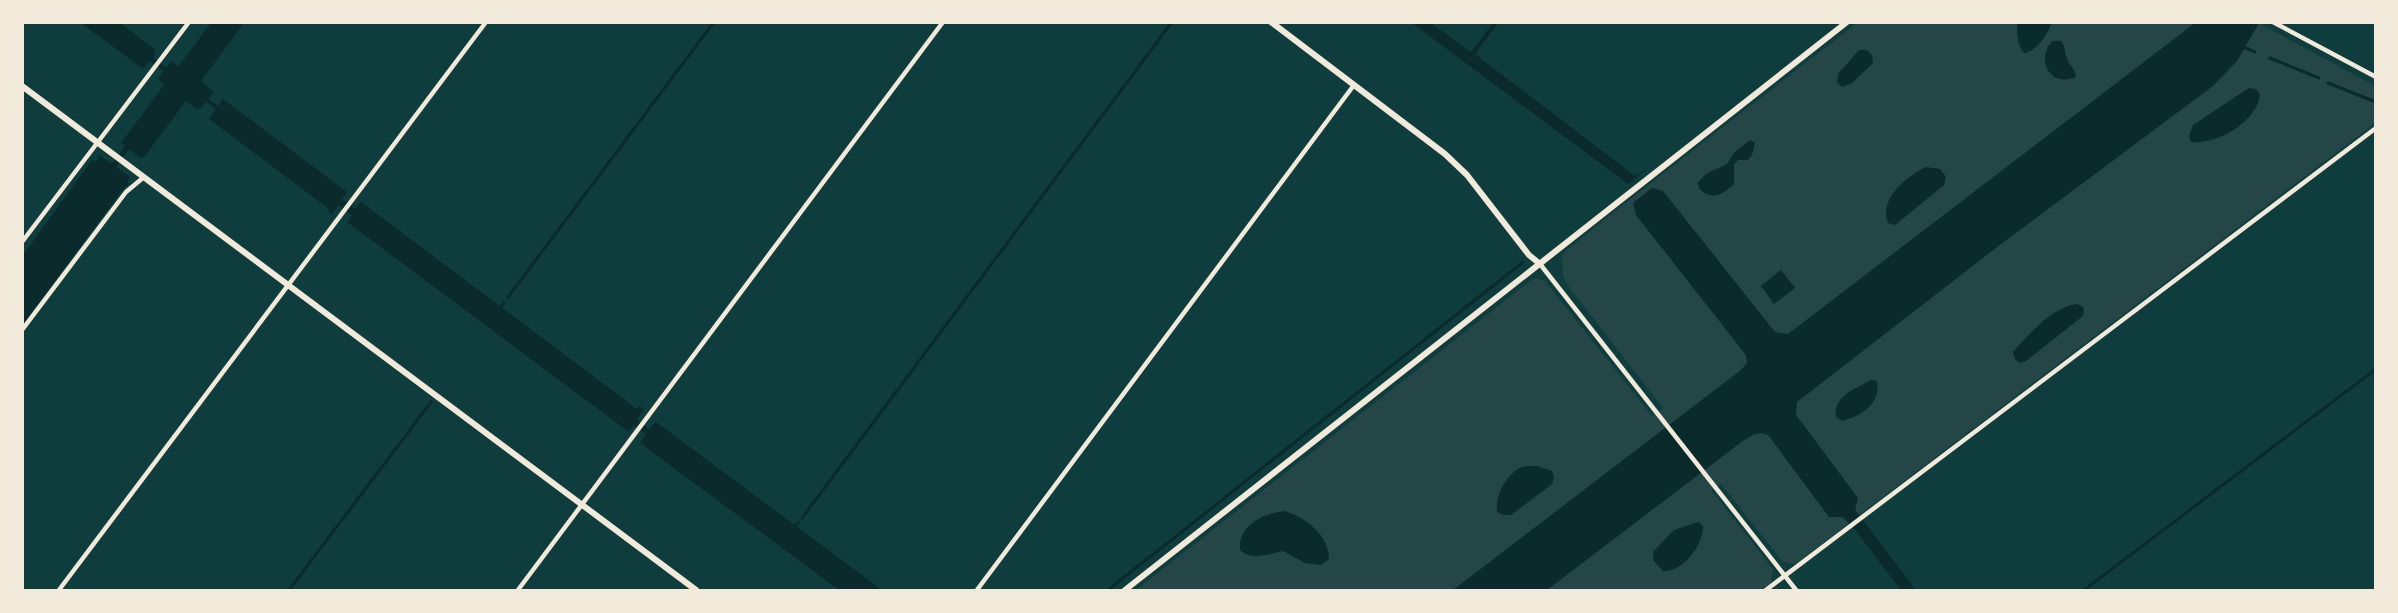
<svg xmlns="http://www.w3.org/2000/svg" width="2398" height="613" font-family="'Asap Condensed',sans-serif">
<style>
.green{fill:#244646}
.water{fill:#0a2a2b}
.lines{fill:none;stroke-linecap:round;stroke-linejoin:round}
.stream{stroke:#0a2a2b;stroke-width:3}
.minor{stroke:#f1e9da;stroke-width:4.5}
.tertiary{stroke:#f1e9da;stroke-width:6}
</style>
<rect width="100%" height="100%" fill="#0f3d3e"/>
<path class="green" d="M1857,23H2259L2375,86V123L1795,564L1783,562L1721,484L1711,490L1773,569L1771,584L1762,590H1136L1534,278L1545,281L1652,416L1663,408L1566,283L1563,276L1562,254L1619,208Z"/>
<g class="water">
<path d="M81,23H120L156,50L153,57L166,68L171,61L178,67L211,23H244L201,81L214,92L209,99L218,106L223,99L347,192L342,199L355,209L361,202L637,409L640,406L644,410L637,419L649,429L656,422L882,590H839L640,443L646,434L634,425L629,432L347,222L352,215L339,205L331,214L328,211L329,209L209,119L216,109L207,102L198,110L186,101L144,157L141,158L129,149L116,167L130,177L127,181L129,184L123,189L23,324V255L92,160L96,162L99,158L97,154L112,164L125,146L121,143L164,85L158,79L164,71L150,61L145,67L142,68Z"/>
<path d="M1412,23H1431L1471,52L1493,23H1498L1475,54L1635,176L1647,168L1633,180L1634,181L1628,184Z"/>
<path d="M2017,23V22L2052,23C2047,34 2038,51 2024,53C2017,45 2017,33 2017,23Z"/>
<path d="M2195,23H2259L2237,61L2213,86L2001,244L1797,402L1796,415L1858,498L1855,510L1916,590H1901L1856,531L1843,517H1829L1769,436C1760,430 1753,435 1744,440L1547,590H1453L1741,370L1747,363L1746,355L1636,215L1633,203L1652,188L1663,191L1775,332L1788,334Z"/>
<path d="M2052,41H2061C2066,47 2064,52 2067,59C2070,66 2075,69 2076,77C2051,88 2035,61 2052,41Z"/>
<path d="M1859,50H1867L1872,55L1873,63L1852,83L1842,87L1837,82L1838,74Z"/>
<path d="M2249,88L2256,89L2260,94C2258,121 2217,145 2191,142L2189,136L2193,125Z"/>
<path d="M1750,140L1755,143L1752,155L1748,160H1738L1734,165V184C1723,195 1710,201 1699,188L1698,182L1706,174L1727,164L1734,153Z"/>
<path d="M1926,167L1940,169L1946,177L1944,185L1895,225L1888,223C1878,199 1907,176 1926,167Z"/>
<path d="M1781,270L1795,288L1774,304L1761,286Z"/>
<path d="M2078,304L2084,308L2083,316L2026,361L2019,363L2015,359L2013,352C2029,334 2053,306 2078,304Z"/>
<path d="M1871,380L1877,381C1881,404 1861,416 1842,421L1836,417C1833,396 1855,389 1871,380Z"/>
<path d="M1537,466L1552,471L1554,477L1552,484L1511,515H1504L1497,512C1495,496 1506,474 1522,467C1526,466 1533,466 1537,466Z"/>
<path d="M1285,511C1306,518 1329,535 1329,559L1321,565L1305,563L1283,551C1268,554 1251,561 1240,550C1238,525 1264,513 1285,511Z"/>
<path d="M1698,522L1703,526C1703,546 1683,572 1663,571L1654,561L1653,552L1674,530Z"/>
</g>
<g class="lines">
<g class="stream">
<path d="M2243,47L2255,52"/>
<path d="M2270,58L2319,78"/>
<path d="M2328,83L2376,102"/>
<path d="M508,297L714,22"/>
<path d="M501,307L504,303"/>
<path d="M802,518L1172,22"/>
<path d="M795,526L799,522"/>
<path d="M289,590L431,402"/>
<path d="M1108,590L1523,262"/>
<path d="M2084,590L2376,369"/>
</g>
<g class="minor">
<path d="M2273,22L2376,77"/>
<path d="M22,242L189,22"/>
<path d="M1540,264L1796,590"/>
<path d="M22,330L126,192L144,177"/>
<path d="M59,590L486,22"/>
<path d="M518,590L943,22"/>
<path d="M977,590L1354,85"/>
<path d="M1766,590L2376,128"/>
</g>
<g class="tertiary">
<path d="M1271,22L1445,154L1467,175L1529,255L1540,264"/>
<path d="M22,86L696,590"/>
<path d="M1125,590L1847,22"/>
</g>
</g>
<rect width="2398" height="613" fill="none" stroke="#f1e9da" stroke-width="48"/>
</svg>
